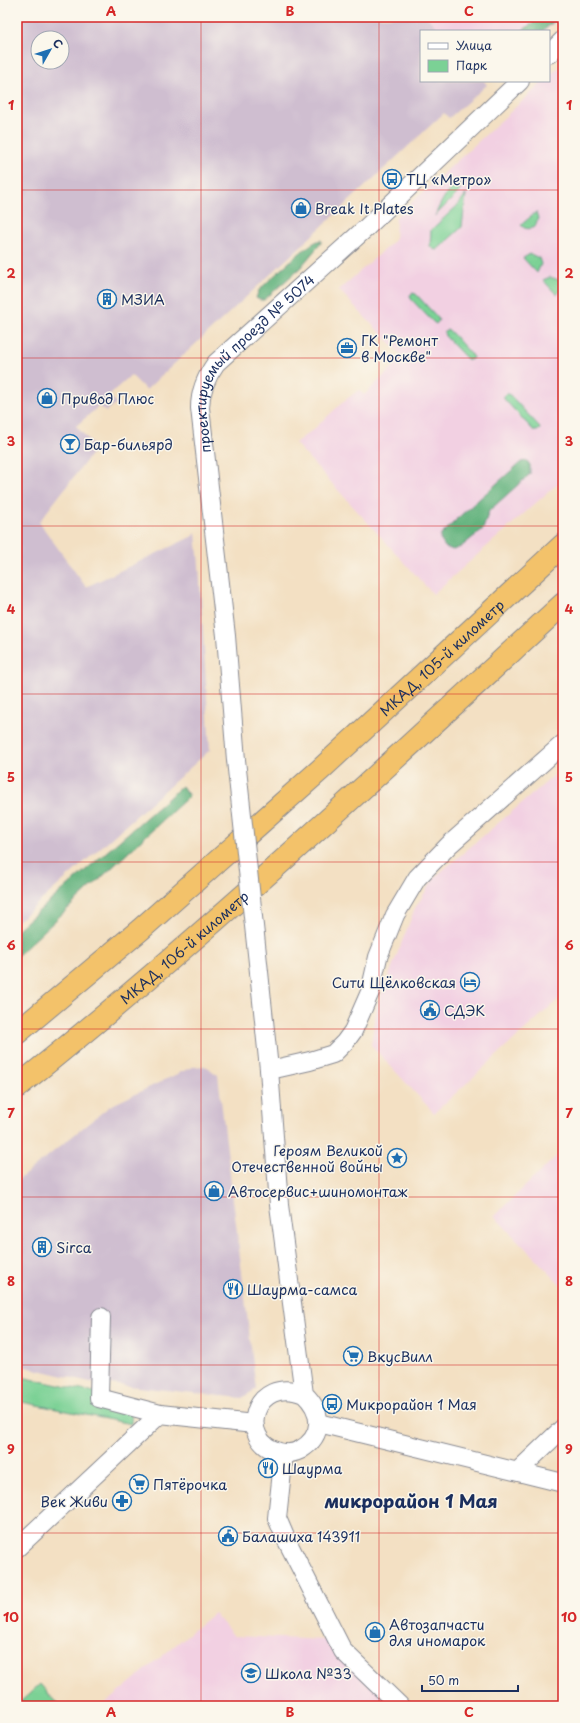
<svg xmlns="http://www.w3.org/2000/svg" width="580" height="1723" font-family="'Playpen Sans',sans-serif">
<style>
.built{fill:#f2d0e2}
.industrial{fill:#cfbed0;fill-rule:evenodd}
.green{fill:#7bd195;stroke:#4b807a}
.forest{fill:#64b37e;stroke:#40716e}
.lines{fill:none;stroke-linecap:round;stroke-linejoin:round}
.minor-casing{stroke:#878890;stroke-width:20}
.highway-casing{stroke:#878890;stroke-width:24}
.minor{stroke:#fff;stroke-width:18}
.highway{stroke:#f3c26a;stroke-width:22}
.minor-bridge-casing{stroke:#878890;stroke-width:20;stroke-linecap:butt}
.minor-bridge{stroke:#fff;stroke-width:18}
.grid{fill:none;stroke:#d62828;stroke-width:1;stroke-opacity:0.55}
.labels{text-anchor:middle;dominant-baseline:central;stroke-width:3;stroke-linejoin:round;paint-order:stroke}
.poi-label{font-size:14px;fill:#1b2f5e;stroke:#fbf7ec;text-anchor:start}
.street-label{font-size:14px;fill:#1b2f5e;stroke:#fbf7ec}
.district-label{font-size:18px;font-weight:bold;fill:#1b2f5e;stroke:#fbf7ec}
.neatline{fill:none;stroke:#d62828;stroke-width:1.5}
.grid-label{font-size:13px;text-anchor:middle;font-weight:bold;fill:#d62828}
</style>
<rect width="100%" height="100%" fill="#fbf7ec"/>
<filter id="ink" filterUnits="userSpaceOnUse"><feTurbulence type="fractalNoise" baseFrequency=".025" numOctaves="2"/><feDisplacementMap in="SourceGraphic" scale="8" xChannelSelector="R" yChannelSelector="G"/><feConvolveMatrix kernelMatrix="1 2 1 2 8 2 1 2 1" color-interpolation-filters="sRGB"/></filter>
<filter id="wash" filterUnits="userSpaceOnUse"><feTurbulence type="fractalNoise" baseFrequency=".012" numOctaves="4" result="noise"/><feDisplacementMap in="SourceGraphic" scale="16" xChannelSelector="R" yChannelSelector="G"/><feGaussianBlur stdDeviation="0.9" result="paint"/><feColorMatrix in="noise" values="0 0 0 0 0 0 0 0 0 0 0 0 0 0 0 0 0 1.4 0 .05"/><feComposite in="paint" operator="in"/></filter>
<g filter="url(#wash)">
<rect width="100%" height="100%" fill="#f3e0c3"/>
<g class="built">
<path d="M426,17H561L545,31H440Z"/>
<path d="M563,64V479L433,594L295,443L314,429L344,401L359,390L364,395L403,357L339,290L395,240L396,217L544,81H549V76Z"/>
<path d="M563,768V995L434,1113L371,1045L377,1006L415,908L435,877Z"/>
<path d="M563,1150V1287L494,1216Z"/>
<path d="M214,1613L234,1636L327,1640L395,1706H102Z"/>
</g>
<g class="industrial">
<path d="M17,17H427L440,31H421V81H484L487,85L449,118L444,113L146,390L131,375L109,395L116,403L106,412L99,406L76,426L96,448L39,522L86,587L193,536L196,533L199,565L210,750L17,922ZM38,38H62V62H38Z"/>
<path d="M205,1066L218,1075L256,1389L242,1398L90,1382L17,1365V1181L110,1106L192,1067Z"/>
</g>
<g class="green">
<path d="M458,182L461,183L459,192L435,216C441,201 446,192 458,182Z"/>
<path d="M466,194L462,227L437,250L433,249L430,246L431,230L458,205Z"/>
<path d="M536,212L538,218L535,227C529,229 525,230 521,225Z"/>
<path d="M530,254L539,258L541,264L537,273L523,258Z"/>
<path d="M550,277L559,280L561,287L557,295L543,280Z"/>
<path d="M412,293L416,294L438,318L439,321L436,324L433,322L411,299L410,295Z"/>
<path d="M446,330L450,331L472,355L473,358L470,360L467,359L445,336L444,332Z"/>
<path d="M506,394H509L539,426L540,429L537,431H534L504,399V396Z"/>
<path d="M17,1376L95,1393L132,1410L131,1424L17,1401Z"/>
<path d="M40,1684L59,1706H17V1705Z"/>
</g>
<g class="forest">
<path d="M540,17H559L543,31H522Z"/>
<path d="M321,240V243L300,268L264,300H260L256,298L259,290C271,279 308,242 321,240Z"/>
<path d="M527,461L530,465V474L489,511L483,529L461,547L453,550L445,547L440,539L441,535L460,516L521,462Z"/>
<path d="M182,786L189,796L17,956V930Z"/>
</g>
</g>
<g filter="url(#ink)">
<g class="lines">
<g class="minor-casing">
<g id="minor">
<path d="M549,54L563,40"/>
<path id="s1" d="M236,760L226,636L200,408C200,391 206,377 216,363L366,228L520,81"/>
<path d="M259,972L269,1069L279,1205L304,1394C323,1412 324,1436 300,1450C294,1453 286,1454 279,1452C236,1441 253,1374 304,1394"/>
<path d="M269,1069L279,1068L310,1061L333,1054L345,1042L353,1031L370,992L378,957L395,915L417,878L449,845L563,744"/>
<path d="M101,1317L99,1398L160,1414L254,1424"/>
<path d="M319,1423L563,1483"/>
<path d="M284,1453L277,1518L286,1539L343,1651L400,1706"/>
<path d="M518,1471L563,1428"/>
<path d="M17,1548L160,1414"/>
</g>
</g>
<g class="highway-casing">
<g id="highway">
<path id="s2" d="M17,1033L140,930L320,770L563,545"/>
<path id="s3" d="M17,1087C207,935 384,769 563,604"/>
</g>
</g>
<use href="#minor" class="minor"/>
<use href="#highway" class="highway"/>
<g class="minor-bridge-casing">
<path id="minor-bridge" d="M236,760L259,972"/>
</g>
<use href="#minor-bridge" class="minor-bridge"/>
</g>
</g>
<path class="grid" d="M201,17V1706M379,17V1706M17,190H563M17,358H563M17,526H563M17,694H563M17,862H563M17,1029H563M17,1197H563M17,1365H563M17,1533H563"/>
<defs>
<g id="bus-ring" transform="scale(1)"><circle r="9.5" fill="#fbf7ec" stroke="#1f6fb2" stroke-width="1.5"/><path d="M-5-6H5V4H4V6H2V4H-2V6H-4V4H-5ZM-3.5-4V0h7V-4ZM-3.5 1.2v1.5H-2V1.2ZM2 1.2v1.5H3.5V1.2Z" fill="#1f6fb2"/></g>
<g id="shop-ring" transform="scale(1)"><circle r="9.5" fill="#fbf7ec" stroke="#1f6fb2" stroke-width="1.5"/><path d="M-5-2.5h2.3a2.7 3.5 0 0 1 5.4 0H5L5.5 6h-11ZM-1.5-2.5h3a1.5 2.3 0 0 0-3 0Z" fill="#1f6fb2"/></g>
<g id="building-ring" transform="scale(1)"><circle r="9.5" fill="#fbf7ec" stroke="#1f6fb2" stroke-width="1.5"/><path d="M-4-6H4V6H1V3H-1V6H-4ZM-2.5-4.3h1.7v1.8h-1.7ZM.8-4.3h1.7v1.8H.8ZM-2.5-1h1.7V.8h-1.7ZM.8-1h1.7V.8H.8Z" fill="#1f6fb2"/></g>
<g id="office-ring" transform="scale(1)"><circle r="9.5" fill="#fbf7ec" stroke="#1f6fb2" stroke-width="1.5"/><path d="M-6-3h4V-5.5h4V-3h4V5H-6ZM-1-4.5V-3h2v-1.5ZM-6 0V1H6V0Z" fill="#1f6fb2"/></g>
<g id="bar-ring" transform="scale(1)"><circle r="9.5" fill="#fbf7ec" stroke="#1f6fb2" stroke-width="1.5"/><path d="M-6-5H6L.8 .8V4.5H3.5V6h-7V4.5H-.8V.8Z" fill="#1f6fb2"/></g>
<g id="hotel-ring" transform="scale(1)"><circle r="9.5" fill="#fbf7ec" stroke="#1f6fb2" stroke-width="1.5"/><path d="M-6-4.5h1.5V1H6V5H4.5V3h-9V5H-6ZM-4 0a1.8 1.8 0 1 1 3.6 0ZM.5 0V-2.5h3Q6-2.5 6 0Z" fill="#1f6fb2"/></g>
<g id="civic-ring" transform="scale(1)"><circle r="9.5" fill="#fbf7ec" stroke="#1f6fb2" stroke-width="1.5"/><path d="M-.6-6.5H3V-4.5H.6V-3L4-1V1h2V6H-6V1h2V-1L-.6-3ZM-1.2 2.5V6h2.4V2.5Z" fill="#1f6fb2"/></g>
<g id="sight-ring" transform="scale(1)"><circle r="9.5" fill="#fbf7ec" stroke="#1f6fb2" stroke-width="1.5"/><path d="M0-6L1.8-2.2L6-1.7L2.9 1.2L3.7 5.4L0 3.3L-3.7 5.4L-2.9 1.2L-6-1.7L-1.8-2.2Z" fill="#1f6fb2"/></g>
<g id="restaurant-ring" transform="scale(1)"><circle r="9.5" fill="#fbf7ec" stroke="#1f6fb2" stroke-width="1.5"/><path d="M-5-6h1v4h1v-4h1v4h1v-4h1v5L-1.5 .5V6h-2V.5L-5-1ZM5-6V6H3V1.5H1.5Q1.5-4 5-6Z" fill="#1f6fb2"/></g>
<g id="supermarket-ring" transform="scale(1)"><circle r="9.5" fill="#fbf7ec" stroke="#1f6fb2" stroke-width="1.5"/><path d="M-6-5.5h2.5l.6 2H6L4.5 2H-2.5L-4.4-4H-6ZM-1.5 3.2a1.3 1.3 0 1 0 .1 0ZM3 3.2a1.3 1.3 0 1 0 .1 0Z" fill="#1f6fb2"/></g>
<g id="pharmacy-ring" transform="scale(1)"><circle r="9.5" fill="#fbf7ec" stroke="#1f6fb2" stroke-width="1.5"/><path d="M-2-6h4v4h4v4h-4v4h-4v-4h-4v-4h4Z" fill="#1f6fb2"/></g>
<g id="school-ring" transform="scale(1)"><circle r="9.5" fill="#fbf7ec" stroke="#1f6fb2" stroke-width="1.5"/><path d="M0-5L7-2L0 1L-7-2ZM-4 1L0 2.5L4 1V4Q0 6-4 4Z" fill="#1f6fb2"/></g>
</defs>
<g fill-rule="evenodd">
<use href="#bus-ring" x="392" y="179"/>
<use href="#shop-ring" x="301" y="208"/>
<use href="#building-ring" x="107" y="299"/>
<use href="#office-ring" x="347" y="348"/>
<use href="#shop-ring" x="47" y="398"/>
<use href="#bar-ring" x="70" y="444"/>
<use href="#hotel-ring" x="470" y="982"/>
<use href="#civic-ring" x="430" y="1010"/>
<use href="#sight-ring" x="397" y="1158"/>
<use href="#shop-ring" x="214" y="1191"/>
<use href="#building-ring" x="42" y="1247"/>
<use href="#restaurant-ring" x="233" y="1289"/>
<use href="#supermarket-ring" x="353" y="1356"/>
<use href="#bus-ring" x="332" y="1404"/>
<use href="#restaurant-ring" x="268" y="1468"/>
<use href="#supermarket-ring" x="139" y="1484"/>
<use href="#pharmacy-ring" x="122" y="1501"/>
<use href="#civic-ring" x="228" y="1536"/>
<use href="#shop-ring" x="375" y="1632"/>
<use href="#school-ring" x="251" y="1673"/>
</g>
<g class="labels">
<g class="poi-label">
<text x="406" y="179">ТЦ «Метро»</text>
<text x="315" y="208">Break It Plates</text>
<text x="121" y="299">МЗИА</text>
<text x="361" y="340">ГК "Ремонт<tspan x="361" dy="16">в Москве"</tspan></text>
<text x="61" y="398">Привод Плюс</text>
<text x="84" y="444">Бар-бильярд</text>
<text x="456" y="982" text-anchor="end">Сити Щёлковская</text>
<text x="444" y="1010">СДЭК</text>
<text x="383" y="1150" text-anchor="end">Героям Великой<tspan x="383" dy="16">Отечественной войны</tspan></text>
<text x="228" y="1191">Автосервис+шиномонтаж</text>
<text x="56" y="1247">Sirca</text>
<text x="247" y="1289">Шаурма-самса</text>
<text x="367" y="1356">ВкусВилл</text>
<text x="346" y="1404">Микрорайон 1 Мая</text>
<text x="282" y="1468">Шаурма</text>
<text x="153" y="1484">Пятёрочка</text>
<text x="108" y="1501" text-anchor="end">Век Живи</text>
<text x="242" y="1536">Балашиха 143911</text>
<text x="389" y="1624">Автозапчасти<tspan x="389" dy="16">для иномарок</tspan></text>
<text x="265" y="1673">Школа №33</text>
</g>
<g class="street-label">
<text stroke="none"><textPath href="#s1" startOffset="420">проектируемый проезд № 5074</textPath></text>
<text stroke="none"><textPath href="#s2" startOffset="567">МКАД, 105-й километр</textPath></text>
<text stroke="none"><textPath href="#s3" startOffset="218">МКАД, 106-й километр</textPath></text>
</g>
<g class="district-label">
<text x="411" y="1500">микрорайон 1 Мая</text>
</g>
</g>
<rect width="580" height="1723" fill="none" stroke="#fbf7ec" stroke-width="44"/>
<rect x="420" y="30" width="130" height="52" fill="#fbf7ec" stroke="#a1a7b3"/>
<rect x="428" y="43" width="20" height="6" fill="#ffffff" stroke="#a1a7b3"/>
<text x="456" y="50" font-size="12" fill="#1b2f5e">Улица</text>
<rect x="428" y="60" width="20" height="12" fill="#7bd195" stroke="#a1a7b3"/>
<text x="456" y="70" font-size="12" fill="#1b2f5e">Парк</text>
<g transform="translate(50 50) rotate(51)"><circle r="19" fill="#fbf7ec" stroke="#a1a7b3"/>
<path d="M0-3L7 15L0 10L-7 15Z" fill="#1f6fb2"/>
<text y="-6" font-size="11" font-weight="bold" text-anchor="middle" fill="#1b2f5e">С</text>
</g>
<path d="M422 1685v6h96v-6" fill="none" stroke="#1b2f5e" stroke-width="2"/>
<text x="428" y="1685" font-size="12" fill="#1b2f5e" stroke="#fbf7ec" stroke-width="3" paint-order="stroke">50 m</text>
<rect x="22" y="22" width="536" height="1679" class="neatline"/>
<g class="grid-label">
<text x="111" y="16">A</text>
<text x="290" y="16">B</text>
<text x="469" y="16">C</text>
<text x="11" y="110">1</text>
<text x="569" y="110">1</text>
<text x="11" y="278">2</text>
<text x="569" y="278">2</text>
<text x="11" y="446">3</text>
<text x="569" y="446">3</text>
<text x="11" y="614">4</text>
<text x="569" y="614">4</text>
<text x="11" y="782">5</text>
<text x="569" y="782">5</text>
<text x="11" y="950">6</text>
<text x="569" y="950">6</text>
<text x="11" y="1118">7</text>
<text x="569" y="1118">7</text>
<text x="11" y="1286">8</text>
<text x="569" y="1286">8</text>
<text x="11" y="1454">9</text>
<text x="569" y="1454">9</text>
<text x="11" y="1622">10</text>
<text x="569" y="1622">10</text>
<text x="111" y="1717">A</text>
<text x="290" y="1717">B</text>
<text x="469" y="1717">C</text>
</g>
</svg>
